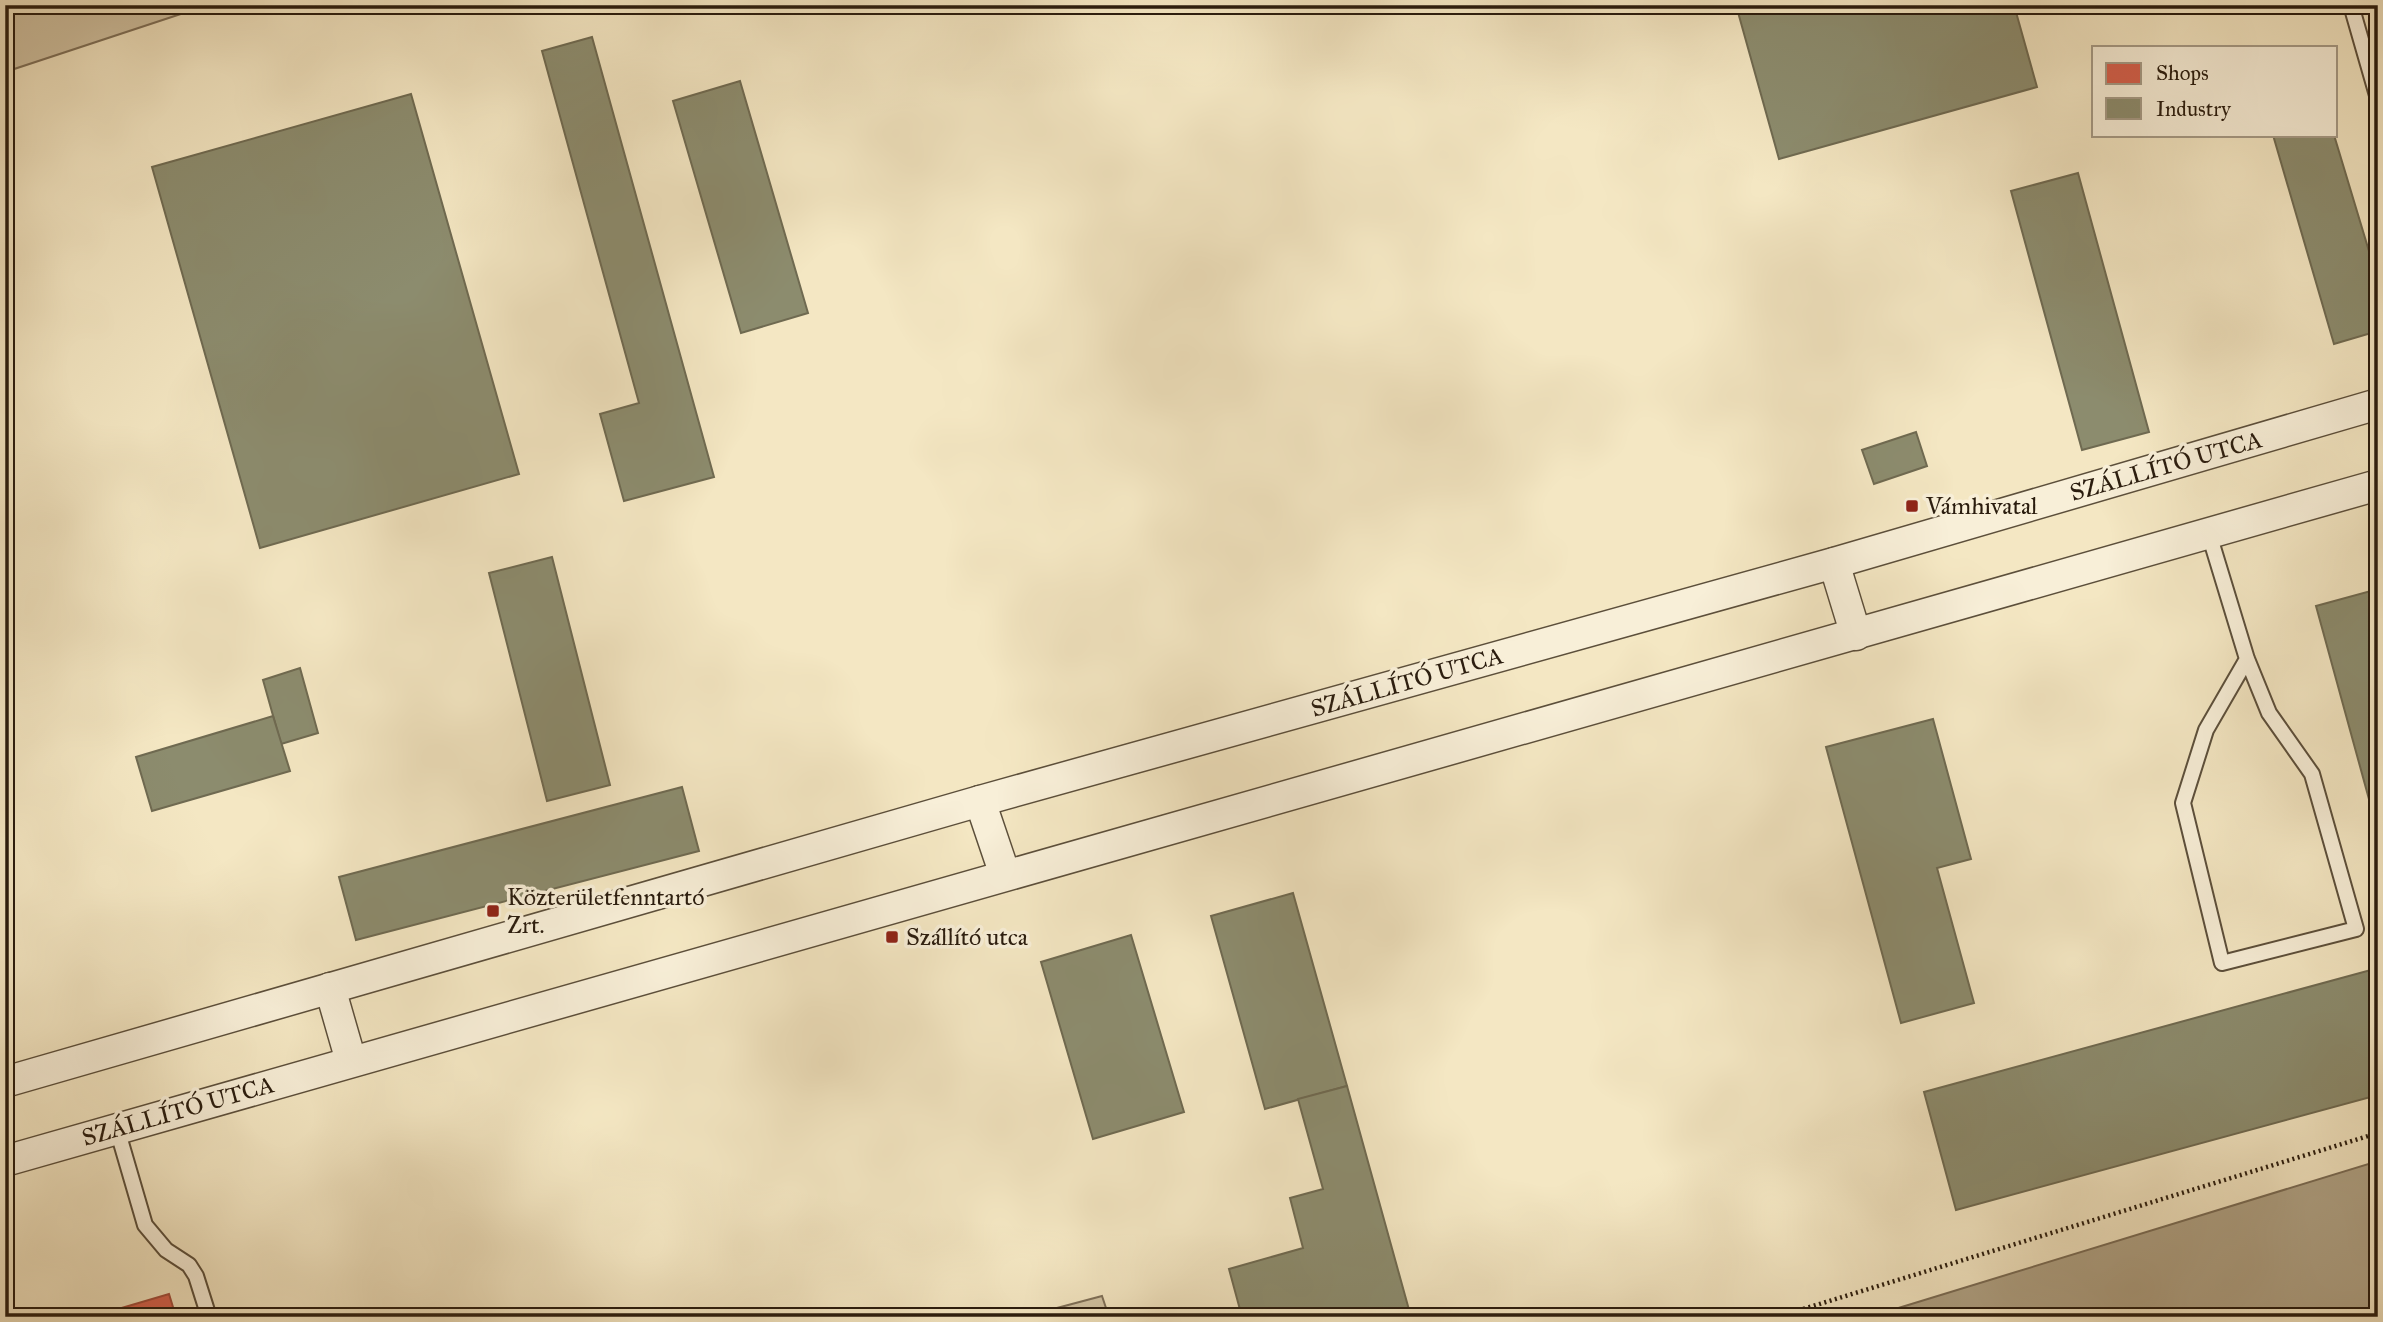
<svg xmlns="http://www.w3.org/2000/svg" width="2383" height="1322" font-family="'IM FELL Great Primer',serif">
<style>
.green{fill:#d2c4a4;stroke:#7e7059;stroke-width:2}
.water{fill:#afa285;stroke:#7a6c55;stroke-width:2}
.shops{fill:#d6604d;stroke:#a24c3a;stroke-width:2}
.industry{fill:#8c8c6e;stroke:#6f6a51;stroke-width:2}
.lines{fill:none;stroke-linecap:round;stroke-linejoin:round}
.service-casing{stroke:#5c4f3b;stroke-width:18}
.minor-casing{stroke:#5c4f3b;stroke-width:33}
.path{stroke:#2a1c0e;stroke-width:4.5;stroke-dasharray:2 3.5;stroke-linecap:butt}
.service{stroke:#f8efd8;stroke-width:14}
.minor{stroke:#f8efd8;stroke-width:30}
.poi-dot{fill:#8f2418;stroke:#f8efd8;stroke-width:2.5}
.labels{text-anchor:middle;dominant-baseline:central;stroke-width:7;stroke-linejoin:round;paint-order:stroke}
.street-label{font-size:24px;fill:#2a1c0e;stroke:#f8efd8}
.poi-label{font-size:24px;fill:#2a1c0e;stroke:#f8efd8;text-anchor:start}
</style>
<rect width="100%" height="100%" fill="#f4e7c3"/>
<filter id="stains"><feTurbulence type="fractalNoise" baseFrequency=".00286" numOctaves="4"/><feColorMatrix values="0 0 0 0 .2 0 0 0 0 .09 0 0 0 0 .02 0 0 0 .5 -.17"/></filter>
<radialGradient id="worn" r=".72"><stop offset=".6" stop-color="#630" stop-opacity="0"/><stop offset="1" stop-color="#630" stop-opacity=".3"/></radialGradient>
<g class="green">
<path d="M5,5H208L5,72Z"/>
<path d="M1102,1296L1109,1317H1023Z"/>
</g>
<path class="water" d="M2378,1161V1317H1869Z"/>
<path class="shops" d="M169,1294L176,1317H91Z"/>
<g class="industry">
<path d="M1736,5H2014L2037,87L1779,159Z"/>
<path d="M592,37L714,477L624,501L600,414L639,403L542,51Z"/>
<path d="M740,81L808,313L741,333L673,101Z"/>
<path d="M411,94L519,474L260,548L152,167Z"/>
<path d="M2273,135H2334L2378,281V331L2334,344Z"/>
<path d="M2078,173L2149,432L2082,450L2011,191Z"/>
<path d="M1916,432L1927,466L1874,484L1862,450Z"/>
<path d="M552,557L610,785L547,801L489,573Z"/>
<path d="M2378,589V832L2316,606Z"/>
<path d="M300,668L318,733L281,744L263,680Z"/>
<path d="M273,716L290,771L152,811L136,757Z"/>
<path d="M1933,719L1971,859L1937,868L1974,1003L1901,1023L1826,747Z"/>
<path d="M682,787L699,851L356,940L339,877Z"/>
<path d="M1293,893L1347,1086L1265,1109L1211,916Z"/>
<path d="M1131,935L1184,1112L1093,1139L1041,962Z"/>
<path d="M2378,968V1095L1956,1210L1924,1092Z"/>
<path d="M1347,1086L1411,1317H1242L1229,1269L1303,1248L1290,1198L1323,1189L1298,1099Z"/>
</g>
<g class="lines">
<g class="service-casing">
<g id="service">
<path d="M2351,5L2378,99"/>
<path d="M2209,534L2247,659L2269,713L2312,774L2356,929L2222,963L2183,803L2206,730L2247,659"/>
<path d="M117,1129L145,1225L166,1250L189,1265L196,1276L209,1317"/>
</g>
</g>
<g class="minor-casing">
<g id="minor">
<path d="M1834,563L1856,635"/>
<path d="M980,801L1005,875"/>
<path d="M330,988L351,1061"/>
<path d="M5,1082L980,801L1834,563L2378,404"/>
<path d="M5,1161L2378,485"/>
</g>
</g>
<path class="path" d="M1777,1317L2378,1133"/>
<use href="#service" class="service"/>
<use href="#minor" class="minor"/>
</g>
<g class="poi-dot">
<rect x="1905" y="499" width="14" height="14" rx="3.5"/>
<rect x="486" y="904" width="14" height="14" rx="3.5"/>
<rect x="885" y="930" width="14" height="14" rx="3.5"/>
</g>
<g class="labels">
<g class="street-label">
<text transform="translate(2166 466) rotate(-16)">SZÁLLÍTÓ UTCA</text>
<text transform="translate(1407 682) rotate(-16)">SZÁLLÍTÓ UTCA</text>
<text transform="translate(178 1111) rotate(-16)">SZÁLLÍTÓ UTCA</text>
</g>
<g class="poi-label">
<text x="1926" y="506">Vámhivatal</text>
<text x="507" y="897">Közterületfenntartó<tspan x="507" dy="28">Zrt.</tspan></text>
<text x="906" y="937">Szállító utca</text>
</g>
</g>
<rect width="2383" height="1322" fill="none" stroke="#f4e7c3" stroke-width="28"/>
<rect x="7" y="7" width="2369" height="1308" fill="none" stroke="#2a1c0e" stroke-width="3.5"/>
<rect x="14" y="14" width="2355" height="1294" fill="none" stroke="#2a1c0e" stroke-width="2"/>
<rect x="2092" y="46" width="245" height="91" fill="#f8efd8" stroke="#a69b87" stroke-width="2"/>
<rect x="2106" y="63" width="35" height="21" fill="#d6604d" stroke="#a69b87" stroke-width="2"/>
<text x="2156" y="80" font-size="21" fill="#2a1c0e">Shops</text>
<rect x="2106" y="98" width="35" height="21" fill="#8c8c6e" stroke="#a69b87" stroke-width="2"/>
<text x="2156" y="116" font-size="21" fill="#2a1c0e">Industry</text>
<rect width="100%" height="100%" filter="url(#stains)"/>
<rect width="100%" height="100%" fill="url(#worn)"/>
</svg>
